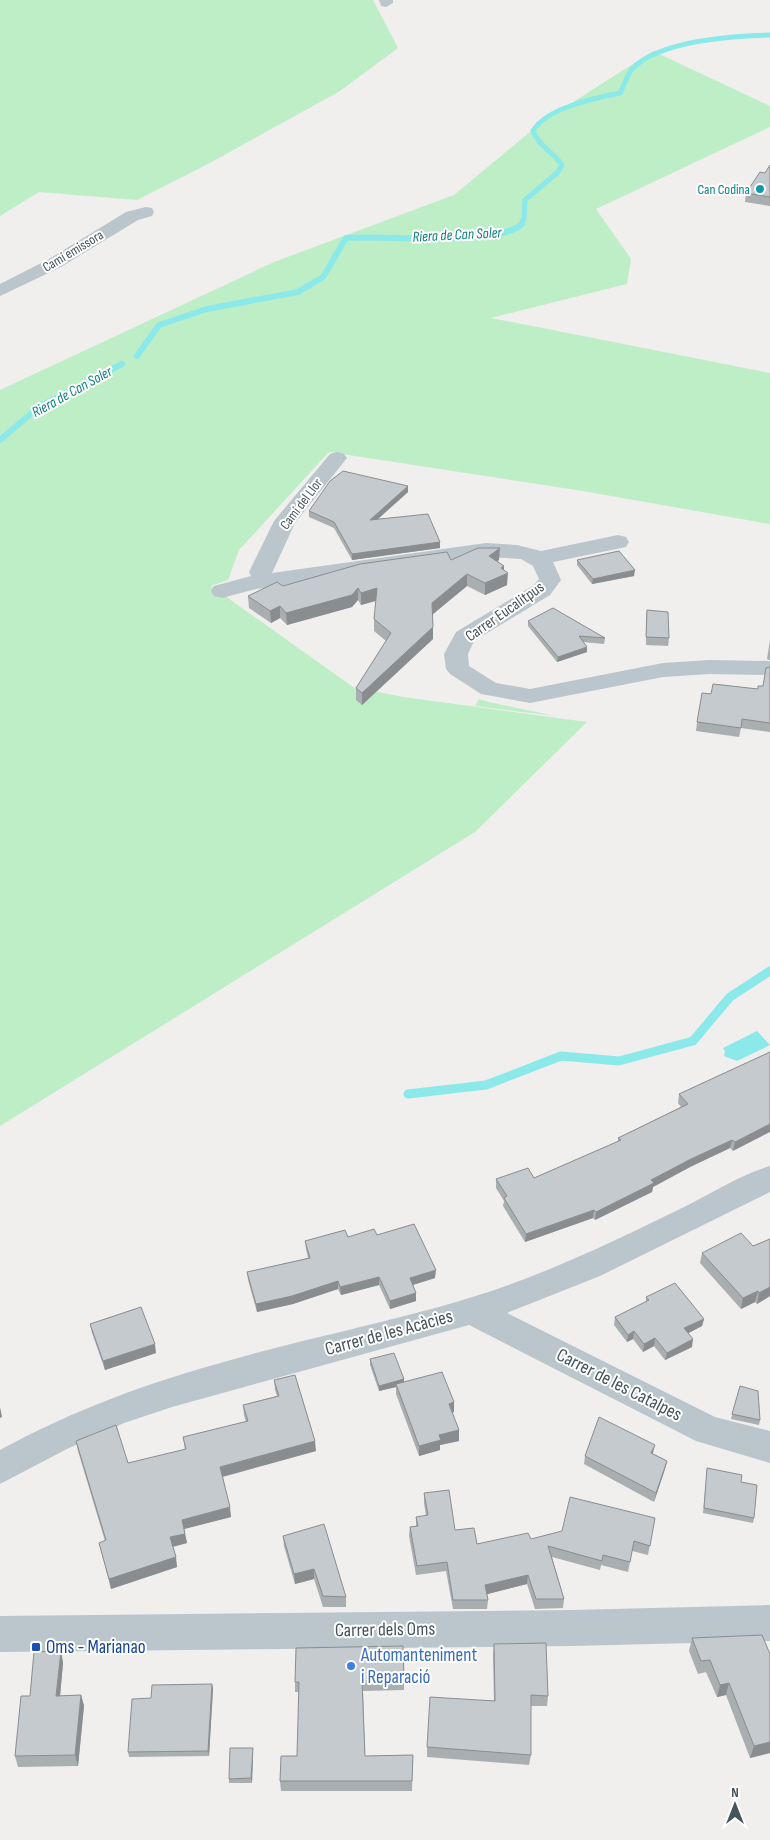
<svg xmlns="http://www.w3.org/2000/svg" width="770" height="1840" font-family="'Sofia Sans Condensed',sans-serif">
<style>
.green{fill:#bdeec6}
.water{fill:#8be9ea}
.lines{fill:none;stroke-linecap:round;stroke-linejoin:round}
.stream-far2{stroke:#8be9ea;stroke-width:5}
.stream-far1{stroke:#8be9ea;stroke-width:6}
.stream{stroke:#8be9ea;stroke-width:9}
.minor{fill:#bac6cb;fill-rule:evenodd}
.wall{fill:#a9aeb1}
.shaded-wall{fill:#8a8d90}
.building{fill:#c5cace;stroke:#8a8d90}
.culture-dot{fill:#0f9aa8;stroke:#fff;stroke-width:2}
.transit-dot{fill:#1a4fb4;stroke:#fff;stroke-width:2}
.shop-dot{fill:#3f7fe0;stroke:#fff;stroke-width:2}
.labels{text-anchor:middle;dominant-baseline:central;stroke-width:4;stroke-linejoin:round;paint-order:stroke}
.far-culture-label{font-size:14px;fill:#0d838f;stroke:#fff;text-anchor:end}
.far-street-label{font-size:14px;fill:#46555b;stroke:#fff}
.far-water-label{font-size:15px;font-style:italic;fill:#107f80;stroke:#fff}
.street-label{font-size:16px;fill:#46555b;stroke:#fff}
.near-street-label{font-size:19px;fill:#46555b;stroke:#fff}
.near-transit-label{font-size:19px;fill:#164399;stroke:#fff;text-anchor:start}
.near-shop-label{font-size:19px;fill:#366cbe;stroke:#fff;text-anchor:start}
</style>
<rect width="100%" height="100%" fill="#f1eeee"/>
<g class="green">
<path d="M0,0H373L398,48L340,91L208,164L137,200L39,192L0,216Z"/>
<path d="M653,51L770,106V127L596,209L631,259L627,284L491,318L770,373V524L583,491L329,452L239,550L228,580L211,586L353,687L403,697L587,722L475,832L0,1126V390L274,262L454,195L542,122Z"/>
<path d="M479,699L489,702L555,716L475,706Z"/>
</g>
<path class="water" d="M757,1031L770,1045L737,1061L724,1056L725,1051L723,1048Z"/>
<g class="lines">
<path class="stream-far2" d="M521,225L524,218L525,200L558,172L562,165C554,153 537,144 533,131C546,108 595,98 620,93C624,86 627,75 632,69C660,40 732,36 770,35"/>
<g class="stream-far1">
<path d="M137,356L159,325L207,309L298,292L323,277L346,238C384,235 498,247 522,224"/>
<path d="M0,440L39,407L122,364"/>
</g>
<path class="stream" d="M408,1094L486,1085L561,1056L619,1061L693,1041L730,997L770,971"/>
<g class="minor">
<path d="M379,0H393V3L386,7L381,6Z"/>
<path d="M146,207L152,208L154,212L152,216L138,220L61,267L0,296V284L49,259L126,212Z"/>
<path d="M337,452L344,454L347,458L295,523L272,573L486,543L517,545L541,551L618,535L626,537L629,542L626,547L553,562L561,580L550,595L474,641L468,654L469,666L496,683L530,689L663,663L709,660L770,661V675L709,674L663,677L530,703L481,694L450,674L446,669L444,654L456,632L534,585L539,579L533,566L521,559L486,557L256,589L222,598L214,596L211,591L214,586L251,576L249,572L274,521L330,454Z"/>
<path d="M770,1166V1192L600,1276L507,1313L715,1417L770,1431V1463L696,1441L469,1325L172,1407L124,1423L67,1449L0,1484V1450C73,1410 150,1382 231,1360C321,1334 414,1318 503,1287C565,1265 625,1236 684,1207C712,1193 740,1175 770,1166Z"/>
<path d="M770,1605V1641L572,1646L0,1652V1616L572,1610Z"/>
</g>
</g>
<g class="wall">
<path d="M770,165V206L745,202L746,193L765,173Z"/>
<path d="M408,492L378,519L440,542V548L352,560L334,528L309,517V511Z"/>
<path d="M451,560H499L497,561L504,566V570L507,585L485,595L467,586L432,614L433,639L362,705L356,700V688L386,641L374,631V619L376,601L361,605L358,600L352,607L287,625L280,618L271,623L249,608L248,596L283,586Z"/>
<path d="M577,560L634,576L592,584L577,565Z"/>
<path d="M647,610L669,638L668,646L646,645V619Z"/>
<path d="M528,621L605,638L604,644L583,642L587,647V652L557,662L528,626Z"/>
<path d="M770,640V660L767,659Z"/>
<path d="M770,667V732L741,728L739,737L696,731L697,722L711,694L758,689L763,686Z"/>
<path d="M770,1052L733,1151L730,1148L690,1167L653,1187L652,1192L595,1220L593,1218L525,1242L503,1206L504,1201L496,1188V1179L534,1178L618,1142V1138L681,1107L678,1103L679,1094Z"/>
<path d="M377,1235L435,1278L413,1285L416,1293V1301L390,1309L379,1285L341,1295L338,1289L293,1304L257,1312L248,1280L247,1272L308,1258L306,1249L305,1241Z"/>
<path d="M770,1239V1296L757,1304L755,1302L741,1309L700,1263L702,1253L753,1246Z"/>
<path d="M646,1297L704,1319L702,1326L688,1333L692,1347L665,1360L654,1346L643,1352L633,1339L627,1342L614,1325L615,1317L646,1302Z"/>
<path d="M90,1324L156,1353L105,1370L92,1333Z"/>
<path d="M370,1359L404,1379V1382L454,1402V1412L452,1413L459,1430V1441L440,1445V1450L419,1456L396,1394V1387L379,1391L370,1365Z"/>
<path d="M274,1380L316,1451L223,1477L231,1517L184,1529L187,1543L173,1547L177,1567L111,1589L99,1543L105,1541L78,1451L76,1441L128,1463L185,1450L183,1437L246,1422L244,1415L243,1405L277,1396L275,1390Z"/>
<path d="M740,1386L760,1420L759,1425L731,1419Z"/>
<path d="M653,1454L667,1461L665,1469L654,1502L584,1464L585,1456Z"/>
<path d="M707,1468L741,1482L754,1518L753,1523L703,1513Z"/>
<path d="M424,1493L455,1530L477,1544L531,1539L655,1518L648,1555L632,1551L628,1572L601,1565L600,1570L552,1557L564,1599L563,1608L535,1609L527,1584L487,1594L488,1600L487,1609H453L446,1571L416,1575L409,1536L410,1527L416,1526V1517L426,1516L424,1503Z"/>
<path d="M283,1536L346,1597V1607H323L314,1579L295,1584L284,1546Z"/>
<path d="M692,1638L770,1654V1753L750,1758L726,1695L717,1697L706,1672L698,1674L689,1651Z"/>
<path d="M494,1644L548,1696L547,1706H531V1755L529,1765L427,1757V1747L494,1701L493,1655Z"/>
<path d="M61,1651L63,1663L60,1696L81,1695L84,1706L78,1766L18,1767L15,1756L30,1696Z"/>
<path d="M404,1680V1690L363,1691L365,1756L413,1755L412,1791H281L280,1781L297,1756L299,1692H295V1682Z"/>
<path d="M212,1684L213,1689L209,1756L129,1757L128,1752L151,1698Z"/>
<path d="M253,1753L252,1783H229V1779Z"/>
</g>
<g class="shaded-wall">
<path d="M408,486V492L370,526V520Z"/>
<path d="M440,542V548L352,560V554Z"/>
<path d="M500,548L499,560L489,568V556Z"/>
<path d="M504,566V575L508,573L507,585L485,595V583L501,568Z"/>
<path d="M635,570L634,576L592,584L593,579Z"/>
<path d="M467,574V586L432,615V603Z"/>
<path d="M358,588V600L352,607L287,625L286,613Z"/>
<path d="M377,588L378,600L361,605V593Z"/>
<path d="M280,606V618L271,623L270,611Z"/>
<path d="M433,627V639L362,705V693Z"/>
<path d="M587,647V652L557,662L558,657Z"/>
<path d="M770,1124V1132L733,1151L735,1142Z"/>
<path d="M732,1140L730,1148L690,1167L653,1187L652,1192L595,1220L596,1212L651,1180L691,1159Z"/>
<path d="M594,1210L593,1218L525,1242L526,1234Z"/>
<path d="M436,1270L435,1278L409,1286L410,1278Z"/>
<path d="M379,1277V1285L341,1295L340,1287Z"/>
<path d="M338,1281V1289L293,1304L257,1312L256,1304Z"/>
<path d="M770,1287V1296L757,1304L759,1293Z"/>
<path d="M758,1291L755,1302L741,1309L743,1298Z"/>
<path d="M416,1293V1301L390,1309V1301Z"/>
<path d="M704,1319L702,1326L683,1336L684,1328Z"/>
<path d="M634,1331L633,1339L627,1342L628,1335Z"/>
<path d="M655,1338L654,1346L643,1352L644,1344Z"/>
<path d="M693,1339L692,1347L665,1360L667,1353Z"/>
<path d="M155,1344L156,1353L105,1370L103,1361Z"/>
<path d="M404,1379V1385L396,1384V1387L379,1391V1386Z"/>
<path d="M454,1402V1412L448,1414L449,1404Z"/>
<path d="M0,1407L2,1417L0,1418Z"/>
<path d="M459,1430V1441L440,1445V1450L419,1456V1446L439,1435Z"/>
<path d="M315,1441L316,1451L221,1477L220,1467Z"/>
<path d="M655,1445L653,1453L649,1462L651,1453Z"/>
<path d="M667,1461L665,1469L654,1502L656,1493Z"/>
<path d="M230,1507L231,1517L184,1529L182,1520Z"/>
<path d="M185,1534L187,1543L171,1547L170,1537Z"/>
<path d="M176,1557L177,1567L111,1589L109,1579Z"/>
<path d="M314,1569V1579L295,1584L294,1574Z"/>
<path d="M528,1575L527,1584L484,1595L485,1585Z"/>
<path d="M61,1651L63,1663L59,1707L56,1696Z"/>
<path d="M729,1683L726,1695L717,1697L720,1685Z"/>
<path d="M212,1684L213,1689L209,1756L208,1751Z"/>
<path d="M81,1695L84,1706L78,1766L75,1755Z"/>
<path d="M770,1742V1753L750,1758L754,1746Z"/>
<path d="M253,1748V1753L252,1783L251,1778Z"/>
</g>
<g class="building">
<path d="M770,165V197L746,193L760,172L765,173Z"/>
<path d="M343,471L408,486L370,520L428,514L440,542L352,554L334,522L309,511L330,481Z"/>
<path d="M478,548H500L489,556L504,566L501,568L508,573L485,583L467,574L432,603L433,627L362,693L356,688L391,633L374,619L377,588L361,593L358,588L352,595L286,613L280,606L270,611L248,596L277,582L283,586L360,564L447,552L451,560Z"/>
<path d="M619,551L635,570L593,579L577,560Z"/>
<path d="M553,608L605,638L579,636L587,647L558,657L528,621Z"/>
<path d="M647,610L668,612L669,638L646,637Z"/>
<path d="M770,667V723L742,719L741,728L697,722L702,693L711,694L713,684L758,689V686H763L766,668Z"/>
<path d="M770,1052V1124L735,1142L732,1140L691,1159L651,1180L654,1183L596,1212L594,1210L526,1234L504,1198L507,1196L496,1179L528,1168L534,1178L621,1140L618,1138L688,1104L679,1094Z"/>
<path d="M414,1224L436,1270L410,1278L416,1293L390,1301L379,1277L340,1287L338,1281L292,1296L256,1304L247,1272L310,1258L305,1241L345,1230L348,1237L374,1229L377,1235Z"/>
<path d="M741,1233L753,1246L770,1239V1287L759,1293L758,1291L743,1298L702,1253Z"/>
<path d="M675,1283L704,1319L684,1328L693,1339L667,1353L655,1338L644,1344L634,1331L628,1335L615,1317L649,1300L646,1297Z"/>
<path d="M141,1307L155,1344L103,1361L90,1324Z"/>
<path d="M394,1353L404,1379L379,1386L370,1359Z"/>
<path d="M442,1372L454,1402L449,1404L459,1430L439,1435L441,1440L419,1446L396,1384Z"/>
<path d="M295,1375L315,1441L220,1467L230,1507L182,1520L185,1534L170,1537L176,1557L109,1579L99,1543L106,1540L76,1441L116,1425L128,1463L186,1449L183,1437L248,1421L243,1405L279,1396L274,1380Z"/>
<path d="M740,1386L758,1391L760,1420L732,1414Z"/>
<path d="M599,1417L655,1445L651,1453L667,1461L656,1493L585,1456Z"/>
<path d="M707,1468L742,1475L741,1482L757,1485L754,1518L704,1508Z"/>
<path d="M449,1490L455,1530L474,1528L477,1544L528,1533L531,1539L562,1531L570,1497L655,1518L650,1546L634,1541L630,1562L603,1555L602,1561L548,1546L564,1599H536L528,1575L485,1585L488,1600H453L447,1562L417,1566L410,1527L418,1526L416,1517L428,1515L424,1493Z"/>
<path d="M324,1524L346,1597L323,1596L314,1569L294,1574L283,1536Z"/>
<path d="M762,1635L770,1654V1742L754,1746L729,1683L720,1685L710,1660L701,1661L692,1638Z"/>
<path d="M546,1643L548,1696L531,1695V1755L427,1747L430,1697L495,1701L494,1644Z"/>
<path d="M403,1646L404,1680L362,1681L365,1756L413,1755L412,1781H280L281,1756H297L299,1682H295L296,1648Z"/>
<path d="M61,1651L56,1696L81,1695L75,1755L15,1756L21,1696H30L34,1652Z"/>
<path d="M212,1684L208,1751L128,1752L132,1699L151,1698L152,1685Z"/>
<path d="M230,1748H253L251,1778L229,1779Z"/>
</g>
<circle class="culture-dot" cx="760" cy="189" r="5"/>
<rect class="transit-dot" x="31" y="1642" width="10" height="10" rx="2.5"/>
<circle class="shop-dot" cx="351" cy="1666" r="5"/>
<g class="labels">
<g class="far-culture-label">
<text x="750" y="189">Can Codina</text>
</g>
<g class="far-street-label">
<text transform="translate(73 251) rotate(-31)">Camí emissora</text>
<text transform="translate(301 504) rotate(-53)">Camí del Llor</text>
</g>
<g class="far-water-label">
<text transform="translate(457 235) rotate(-3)">Riera de Can Soler</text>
<text transform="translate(72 392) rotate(-29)">Riera de Can Soler</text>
</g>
<g class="street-label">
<text transform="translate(505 612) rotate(-35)">Carrer Eucalitpus</text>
</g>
<g class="near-street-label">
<text transform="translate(389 1333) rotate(-15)">Carrer de les Acàcies</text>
<text transform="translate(619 1385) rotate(27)">Carrer de les Catalpes</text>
<text transform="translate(385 1630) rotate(-1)">Carrer dels Oms</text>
</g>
<g class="near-transit-label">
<text x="46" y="1647">Oms - Marianao</text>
</g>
<g class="near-shop-label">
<text x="361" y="1655">Automanteniment<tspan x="361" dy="22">i Reparació</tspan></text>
</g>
</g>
<g transform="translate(735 1805)" stroke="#ffffff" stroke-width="4" paint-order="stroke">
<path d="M0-4L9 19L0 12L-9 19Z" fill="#46555b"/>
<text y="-8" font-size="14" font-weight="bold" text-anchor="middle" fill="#46555b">N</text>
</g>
</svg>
